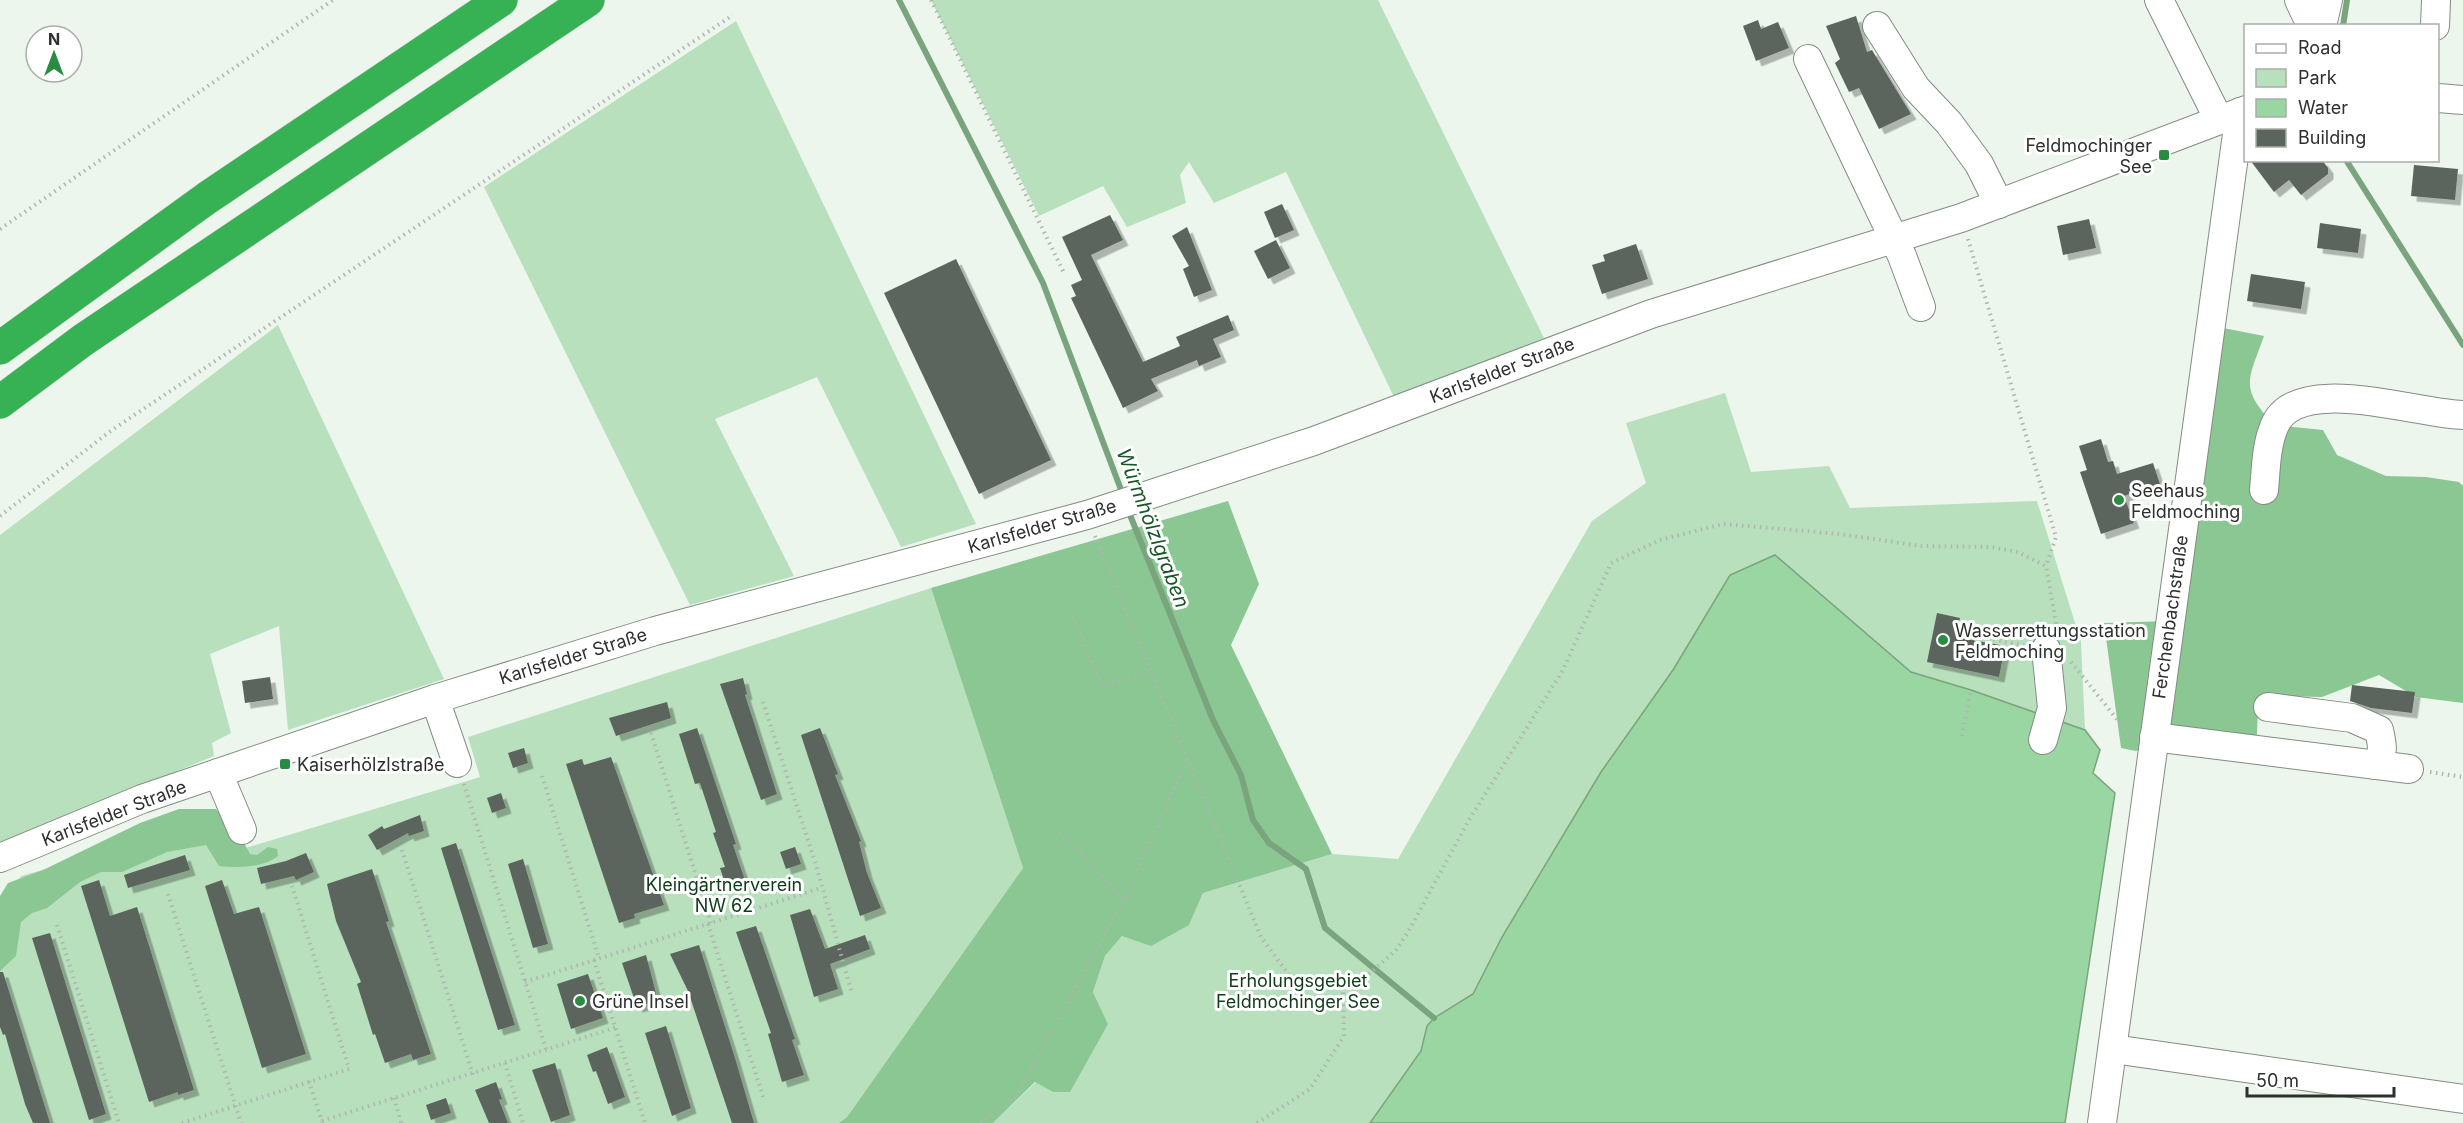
<svg xmlns="http://www.w3.org/2000/svg" width="2463" height="1123" font-family="Inter,sans-serif">
<style>
.green{fill:#b8e0bc}
.forest{fill:#8ac792}
.water{fill:#99d6a1;stroke:#79a47e;stroke-width:1.5}
.lines{fill:none;stroke-linecap:round;stroke-linejoin:round}
.stream{stroke:#79a47e;stroke-width:6}
.building{fill:#5c655d;filter:url(#shadow)}
.minor-casing{stroke:#838c83;stroke-width:30}
.highway-casing{stroke:#d1d2d1;stroke-width:34}
.path{stroke:#aeb6af;stroke-width:4;stroke-dasharray:1.5 4.5;stroke-linecap:butt}
.minor{stroke:#fff;stroke-width:28}
.highway{stroke:#36b255;stroke-width:33}
.poi-dot{fill:#288c41;stroke:#fff;stroke-width:2}
.labels{text-anchor:middle;dominant-baseline:central;stroke-width:6;stroke-linejoin:round;paint-order:stroke}
.poi-label{font-size:18px;fill:#2d312d;stroke:#fff;text-anchor:start}
.street-label{font-size:18px;fill:#2d312d;stroke:#fff}
.park-label{font-size:18px;fill:#0e3b19;stroke:#fff}
.water-label{font-size:20px;font-style:italic;fill:#165726;stroke:#fff}
</style>
<defs>
<filter id="shadow"><feDropShadow dx="5.5" dy="5.5" stdDeviation="0" flood-color="#0004"/></filter>
</defs>
<rect width="100%" height="100%" fill="#ecf6ed"/>
<g class="green">
<path d="M931,0H1378L1544,338L1394,397L1286,172L1214,203L1189,162L1180,175L1186,203L1127,227L1103,186L1039,216Z"/>
<path d="M736,21L976,524L901,547L817,377L715,419L794,576L690,605L484,187Z"/>
<path d="M278,325L444,679L288,730L279,626L210,654L231,733L212,743L214,756L0,844V535Z"/>
<path d="M1725,393L1751,472L1829,466L1850,508L2037,501L2081,642L2085,730L1971,690L1911,672L1775,555L1730,575L1673,670L1502,937L1473,994L1434,1018L1427,1026L1421,1051L1370,1123H993L1036,1082L1053,1092L1108,1024L1093,992L1105,956L1122,936L1189,925L1203,893L1332,854L1398,859L1592,521L1646,483L1626,423Z"/>
<path d="M931,588L1023,868L847,1117L839,1123H0V913L21,876L207,824L219,856L480,777L468,737Z"/>
</g>
<g class="forest">
<path d="M2208,325L2264,336C2248,381 2239,387 2274,425L2323,430L2337,455L2386,476L2426,477L2459,482L2463,486V703L2416,697L2379,675L2322,697L2265,696L2258,708L2256,756L2161,743L2136,751L2121,748L2104,623L2168,621Z"/>
<path d="M1228,501L1259,584L1231,645L1332,854L1203,893L1189,925L1151,946L1122,936L1105,956L1093,992L1108,1024L1070,1092H1053L1035,1082L993,1123H839L847,1117L1023,868L931,588Z"/>
<path d="M179,809H216L243,841L250,854L257,855L268,847L277,849L278,856C263,868 238,868 219,866L206,845L167,852L122,872H101L80,882L47,908L32,913L21,922L16,956L0,971V896L8,883L43,870L140,823Z"/>
</g>
<path class="water" d="M1775,555L1911,672L1971,690L2085,730L2100,750L2093,773L2115,793L2065,1123H1370L1421,1051L1427,1026L1434,1018L1473,994L1502,937L1601,772L1673,670L1730,575Z"/>
<g class="lines">
<g class="stream">
<path d="M899,0L1043,283L1123,495"/>
<path d="M2343,26L2347,0"/>
<path d="M2346,160L2463,345"/>
<path d="M1128,510L1213,720L1241,775L1253,820L1269,843L1306,869L1325,928L1434,1018"/>
</g>
</g>
<g class="building">
<path d="M1856,16L1867,52L1872,50L1911,114L1879,129L1859,88L1849,92L1835,63L1840,59L1826,26Z"/>
<path d="M1758,20L1761,29L1778,22L1789,48L1756,61L1743,26Z"/>
<path d="M2250,160H2322L2328,168V174L2301,195L2289,180L2274,192Z"/>
<path d="M2414,165L2458,169L2455,200L2411,196Z"/>
<path d="M1282,204L1294,230L1275,238L1264,212Z"/>
<path d="M1110,215L1123,240L1091,255L1143,362L1180,346L1176,337L1228,315L1234,330L1213,339L1221,357L1199,366L1197,360L1151,379L1158,391L1123,408L1071,298L1076,296L1071,285L1082,280L1062,237Z"/>
<path d="M2089,219L2096,248L2063,255L2057,226Z"/>
<path d="M2320,223L2361,229L2358,253L2317,248Z"/>
<path d="M1187,227L1212,290L1194,297L1183,269L1189,266L1172,236Z"/>
<path d="M1276,240L1290,268L1268,279L1254,251Z"/>
<path d="M1636,244L1648,279L1602,294L1592,265L1605,261L1603,255Z"/>
<path d="M956,259L1051,460L979,494L884,293Z"/>
<path d="M2251,274L2305,282L2301,309L2247,301Z"/>
<path d="M2101,439L2108,462L2113,461L2117,474L2153,463L2160,484L2124,496L2134,523L2101,534L2080,472L2087,470L2079,446Z"/>
<path d="M1937,613L1960,618L1956,637L2005,646L1999,677L1927,662Z"/>
<path d="M270,677L273,699L245,703L242,681Z"/>
<path d="M743,678L747,694L745,695L777,794L761,800L720,684Z"/>
<path d="M2352,685L2415,692L2412,713L2371,708L2350,701Z"/>
<path d="M667,702L671,718L616,736L609,718Z"/>
<path d="M697,728L736,844L733,845L745,880L726,886L720,868L725,867L713,833L716,832L700,783L695,784L679,734Z"/>
<path d="M820,728L838,774L835,775L861,841L859,842L867,873L881,908L860,916L801,735Z"/>
<path d="M524,748L528,763L513,768L508,753Z"/>
<path d="M611,757L664,905L634,914L635,918L619,923L566,764L582,759L584,765Z"/>
<path d="M501,793L506,808L492,813L487,798Z"/>
<path d="M420,815L424,831L409,836L408,833L377,850L368,835L382,826L384,829Z"/>
<path d="M456,843L515,1025L498,1030L441,848Z"/>
<path d="M795,847L801,864L786,869L780,852Z"/>
<path d="M306,853L314,872L296,880L294,876L261,884L257,868L286,861Z"/>
<path d="M185,855L190,870L128,888L124,875Z"/>
<path d="M523,859L548,944L533,948L508,864Z"/>
<path d="M372,869L389,921L386,922L431,1054L413,1060L411,1054L385,1063L375,1034L373,1035L357,984L361,982L336,921L327,884Z"/>
<path d="M99,880L110,916L137,907L194,1090L178,1095V1092L149,1102L81,886Z"/>
<path d="M222,880L234,914L259,907L306,1054L262,1068L205,886Z"/>
<path d="M810,909L825,949L865,935L870,949L830,964L838,989L814,997L790,915Z"/>
<path d="M756,926L795,1039L792,1040L804,1075L782,1082L768,1034L771,1033L736,932Z"/>
<path d="M50,933L106,1114L89,1120L32,938Z"/>
<path d="M699,945L735,1058L754,1123H732L688,991L670,954Z"/>
<path d="M646,955L658,1001L637,1007L622,963Z"/>
<path d="M0,972H3L50,1123H33L25,1104L5,1034L3,1035L0,1027Z"/>
<path d="M588,974L603,1018L571,1029L557,984Z"/>
<path d="M666,1026L691,1108L672,1116L645,1033Z"/>
<path d="M607,1047L625,1097L608,1104L596,1071L593,1072L587,1055Z"/>
<path d="M555,1063L570,1115L551,1122L532,1070Z"/>
<path d="M496,1082L502,1099L499,1100L508,1123H489L475,1090Z"/>
<path d="M446,1098L451,1113L431,1120L426,1105Z"/>
</g>
<g class="lines">
<g class="minor-casing">
<g id="minor">
<path d="M2159,0L2219,120"/>
<path d="M2299,0L2306,15L2320,26"/>
<path d="M1877,26L1916,88L1949,123L1979,164L1999,204"/>
<path d="M2322,26L2328,0"/>
<path d="M2435,26L2436,0"/>
<path d="M1808,59L1902,256L1921,307"/>
<path d="M2438,98L2463,100"/>
<path d="M2264,490C2266,469 2266,446 2274,427C2295,371 2419,415 2463,415"/>
<path d="M435,699L457,763"/>
<path d="M2268,707L2352,718L2379,730C2382,744 2385,753 2375,765"/>
<path d="M2154,737L2409,769"/>
<path d="M2043,740L2052,708L2046,649"/>
<path d="M218,773L242,830"/>
<path d="M0,858L142,799L435,699L655,631L1087,515L1314,441L1651,314L1961,218L2246,110"/>
<path d="M2113,1049L2463,1099"/>
<path d="M2102,1123L2240,112"/>
</g>
</g>
<g class="highway-casing">
<g id="highway">
<path d="M0,348L207,198L501,0"/>
<path d="M0,402L83,340L588,0"/>
</g>
</g>
<g class="path">
<path d="M931,0L1064,273"/>
<path d="M0,229L333,0"/>
<path d="M1968,239L2056,537L2046,566"/>
<path d="M0,516L112,430L733,15"/>
<path d="M1095,536L1261,937L1289,975L1343,987"/>
<path d="M1068,606L1102,685L1151,672"/>
<path d="M1970,634L2025,646"/>
<path d="M2071,662L2132,738"/>
<path d="M763,702L816,865L852,994"/>
<path d="M651,733L711,923"/>
<path d="M1962,736L1971,690"/>
<path d="M2430,772L2463,777"/>
<path d="M542,776L599,958"/>
<path d="M464,784L546,1049"/>
<path d="M1060,832L1124,899"/>
<path d="M402,850L473,1075"/>
<path d="M168,894L241,1123"/>
<path d="M708,924L764,1100"/>
<path d="M57,925L119,1123"/>
<path d="M594,960L645,1123"/>
<path d="M525,982L821,888"/>
<path d="M505,1063L523,1123"/>
<path d="M309,1081L322,1122"/>
<path d="M394,1098L401,1123"/>
<path d="M322,1121L617,1027"/>
<path d="M182,1123L349,1069L292,886"/>
<path d="M981,1123L1018,1093L1124,899L1188,758"/>
<path d="M1257,1123L1310,1089L1344,1036L1343,987L1366,977L1396,950L1408,932L1469,820L1563,670L1611,563L1660,540L1723,524L1840,534L1921,546L1991,547L2018,552L2046,566L2057,629"/>
</g>
<use href="#minor" class="minor"/>
<use href="#highway" class="highway"/>
</g>
<g class="poi-dot">
<rect x="2158" y="149" width="12" height="12" rx="3"/>
<circle cx="2119" cy="500" r="6"/>
<circle cx="1943" cy="640" r="6"/>
<rect x="279" y="758" width="12" height="12" rx="3"/>
<circle cx="580" cy="1001" r="6"/>
</g>
<g class="labels">
<g class="poi-label">
<text x="2152" y="145" text-anchor="end">Feldmochinger<tspan x="2152" dy="21">See</tspan></text>
<text x="2131" y="490">Seehaus<tspan x="2131" dy="21">Feldmoching</tspan></text>
<text x="1955" y="630">Wasserrettungsstation<tspan x="1955" dy="21">Feldmoching</tspan></text>
<text x="297" y="764">Kaiserhölzlstraße</text>
<text x="592" y="1001">Grüne Insel</text>
</g>
<g class="street-label">
<text transform="translate(1502 370) rotate(-21)">Karlsfelder Straße</text>
<text transform="translate(1042 526) rotate(-16)">Karlsfelder Straße</text>
<text transform="translate(2170 617) rotate(-82)">Ferchenbachstraße</text>
<text transform="translate(573 656) rotate(-17)">Karlsfelder Straße</text>
<text transform="translate(114 813) rotate(-21)">Karlsfelder Straße</text>
</g>
<g class="park-label">
<text x="724" y="884">Kleingärtnerverein<tspan x="724" dy="21">NW 62</tspan></text>
<text x="1298" y="980">Erholungsgebiet<tspan x="1298" dy="21">Feldmochinger See</tspan></text>
</g>
<g class="water-label">
<text transform="translate(1153 528) rotate(69)">Würmhölzlgraben</text>
</g>
</g>
<rect x="2244" y="24" width="195" height="138" fill="#ffffff" stroke="#abadab" stroke-width="1.5"/>
<rect x="2256" y="44" width="30" height="9" fill="#ffffff" stroke="#abadab" stroke-width="1.5"/>
<text x="2298" y="54" font-size="18" fill="#2d312d">Road</text>
<rect x="2256" y="69" width="30" height="18" fill="#b8e0bc" stroke="#abadab" stroke-width="1.5"/>
<text x="2298" y="84" font-size="18" fill="#2d312d">Park</text>
<rect x="2256" y="99" width="30" height="18" fill="#99d6a1" stroke="#abadab" stroke-width="1.5"/>
<text x="2298" y="114" font-size="18" fill="#2d312d">Water</text>
<rect x="2256" y="129" width="30" height="18" fill="#5c655d" stroke="#abadab" stroke-width="1.5"/>
<text x="2298" y="144" font-size="18" fill="#2d312d">Building</text>
<g transform="translate(54 54)"><circle r="28" fill="#ffffff" stroke="#abadab" stroke-width="1.5"/>
<path d="M0-4.5L10 22L0 15L-10 22Z" fill="#288c41"/>
<text y="-9" font-size="16" font-weight="bold" text-anchor="middle" fill="#2d312d">N</text>
</g>
<path d="M2247 1087v9h147v-9" fill="none" stroke="#2d312d" stroke-width="3"/>
<text x="2256" y="1087" font-size="18" fill="#2d312d" stroke="#ffffff" stroke-width="4.5" paint-order="stroke">50 m</text>
</svg>
